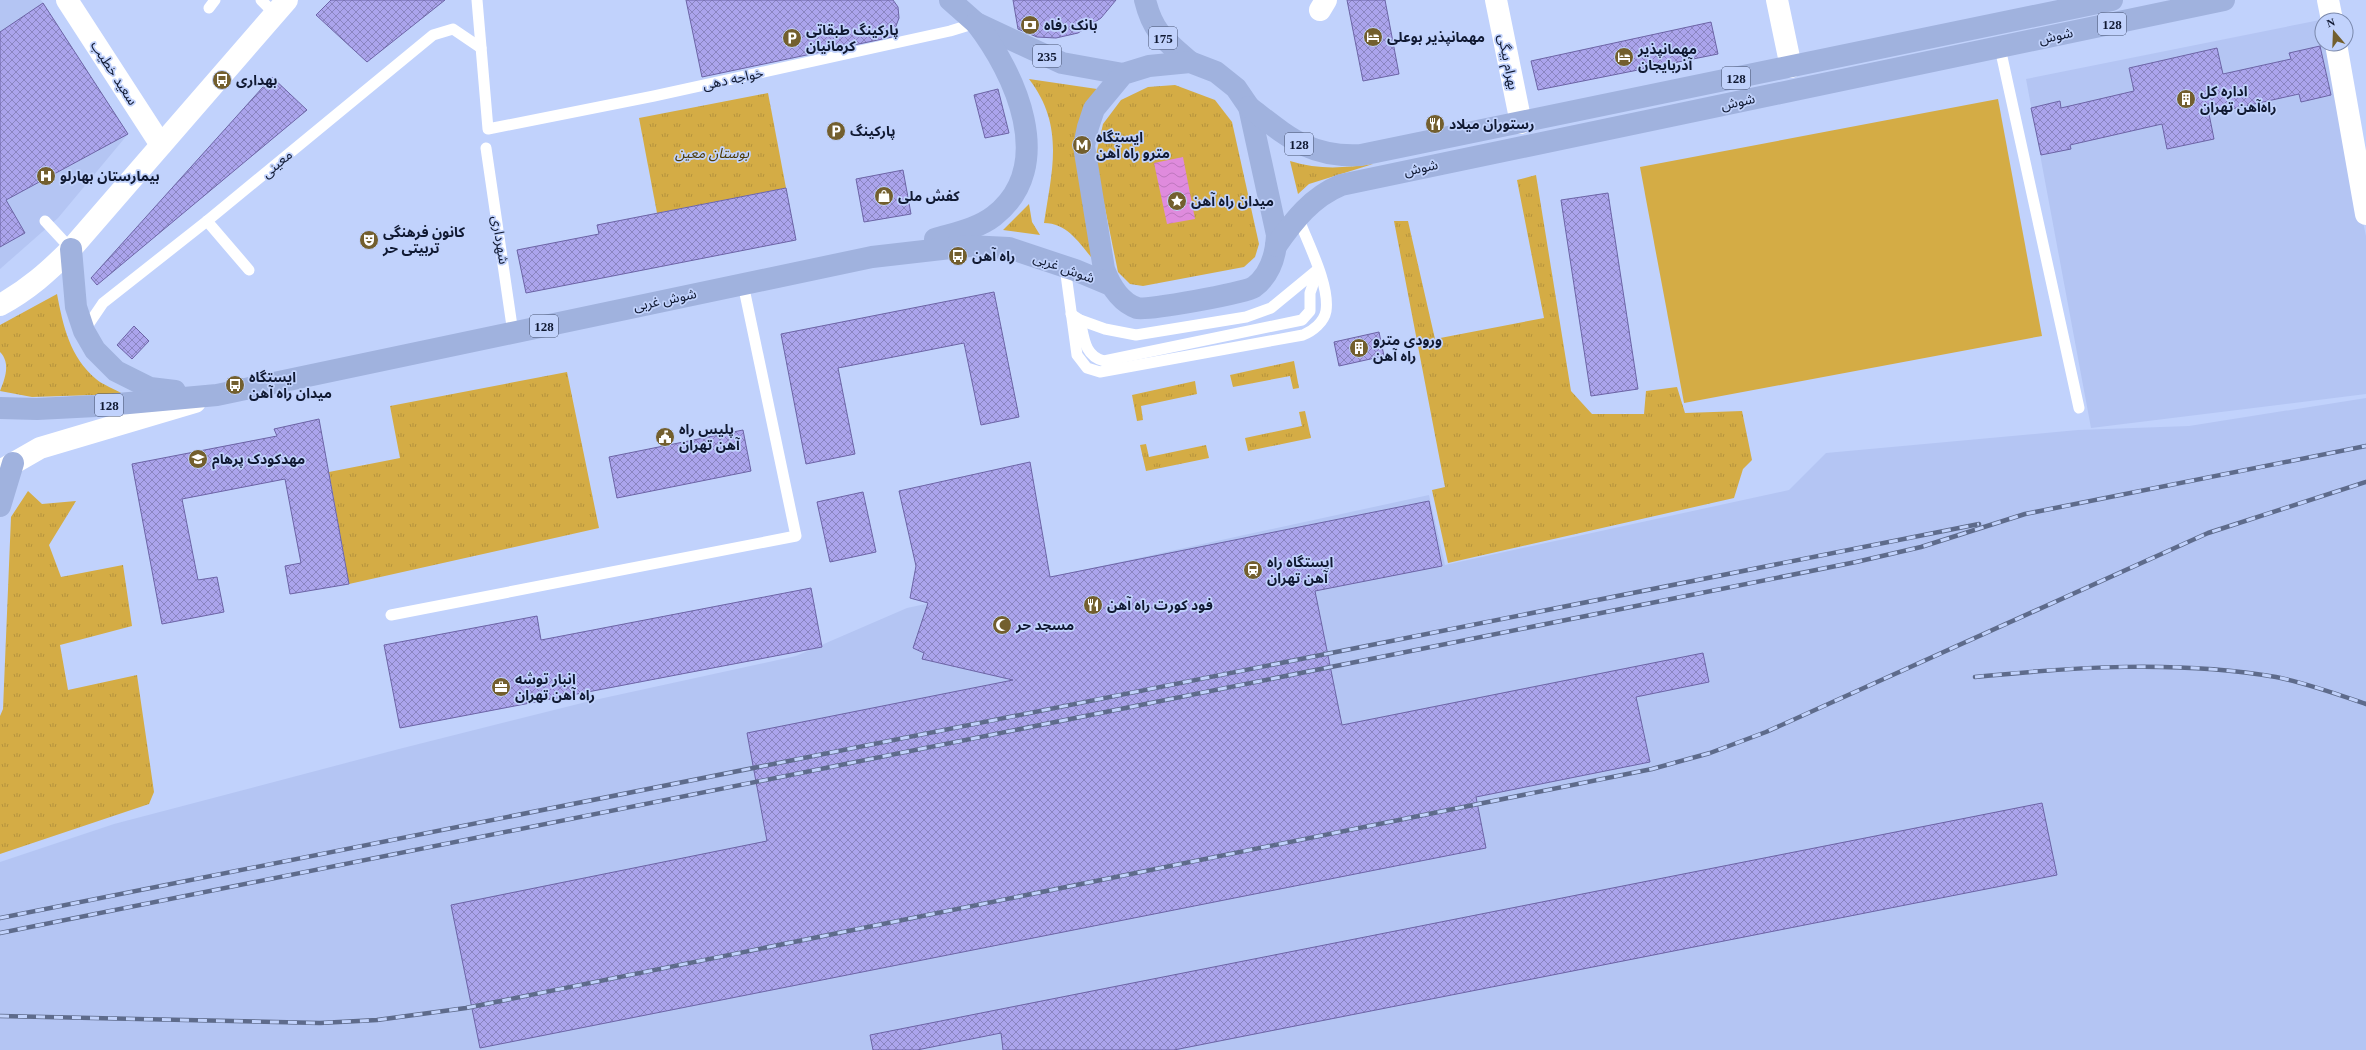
<svg xmlns="http://www.w3.org/2000/svg" width="2366" height="1050" font-family="'Times New Roman','Noto Sans Arabic',serif">
<style>
.built{fill:#b4c5f3}
.grass{fill:url(#grass-tufts)}
.pitch{fill:#d4ac45}
.water{fill:url(#water-waves)}
.building{fill:url(#building-cross-hatch);stroke:#6c64a6}
.lines{fill:none;stroke-linecap:round;stroke-linejoin:round}
.lane{stroke:#fff;stroke-width:11}
.street{stroke:#fff;stroke-width:22}
.secondary{stroke:#fff;stroke-width:22}
.primary{stroke:#a0b2de;stroke-width:22}
.rail-casing{stroke:#5e6b8b;stroke-width:4.5}
.rail{stroke:#c1d2fc;stroke-width:3;stroke-dasharray:9;stroke-linecap:butt}
.labels{text-anchor:middle;dominant-baseline:central;stroke-width:3.5;stroke-linejoin:round;paint-order:stroke}
.shield{fill:#c1d2fc;stroke:#45506f;stroke-width:1}
.shield-label{font-size:13px;font-weight:bold;fill:#101932}
.poi-label{font-size:14px;font-weight:bold;fill:#101932;stroke:#c1d2fc;text-anchor:start}
.street-label{font-size:14px;fill:#101932;stroke:#c1d2fc}
.park-label{font-size:14px;font-style:italic;fill:#4b3904;stroke:#c1d2fc}
</style>
<defs>
<pattern id="grass-tufts" width="24" height="20" patternUnits="userSpaceOnUse"><rect width="24" height="20" fill="#d4ac45"/><path d="M3 7l-1-3M5 7V3M7 7l1-3M15 17l-1-3M17 17v-4M19 17l1-3" fill="none" stroke="#b5933d"/></pattern>
<pattern id="water-waves" width="16" height="10" patternUnits="userSpaceOnUse"><rect width="16" height="10" fill="#df8bdd"/><path d="M0 5q4-4 8 0t8 0" fill="none" stroke="#be77be"/></pattern>
<pattern id="building-cross-hatch" width="8" height="8" patternUnits="userSpaceOnUse"><rect width="8" height="8" fill="#aba4ec"/><path d="M0 0l8 8M0 8l8-8" fill="none" stroke="#8a85c0"/></pattern>
</defs>
<rect width="100%" height="100%" fill="#c1d2fc"/>
<g class="built">
<path d="M0,0H41L128,134L58,218L0,269Z"/>
<path d="M2320,20L2322,44H2325L2366,236V394L2091,428L2026,79Z"/>
<path d="M2366,398V1050H0V862L114,824L399,749L590,701L796,656L907,608L1429,495L1445,565L1789,490L1826,453L2078,430L2189,426Z"/>
</g>
<g class="grass">
<path d="M1029,79L1097,89L1087,103L1091,257C1078,241 1066,223 1044,223C1052,170 1065,126 1029,79Z"/>
<path d="M1175,85L1215,100L1232,122L1259,244L1255,257L1244,267L1143,286L1130,284L1118,272L1095,159L1103,124L1121,100L1148,87Z"/>
<path d="M768,93L786,188L657,213L639,118Z"/>
<path d="M1290,161C1319,170 1343,168 1373,164L1309,184L1298,194Z"/>
<path d="M1536,175L1571,391L1592,414H1644L1646,391L1677,387L1685,413L1742,411L1752,460L1743,469L1734,498L1448,563L1432,490L1445,487L1394,221H1408L1435,339L1544,318L1517,180Z"/>
<path d="M1029,204L1032,222L1040,235L1003,230Z"/>
<path d="M57,294C63,326 70,357 96,379C103,385 115,389 123,394L32,397L0,391C5,379 11,363 0,352V325Z"/>
<path d="M1294,361L1299,388L1293,389L1290,376L1233,387L1230,375Z"/>
<path d="M567,372L599,528L349,584L329,472L400,458L390,406Z"/>
<path d="M1195,381L1197,394L1141,406L1143,420L1137,421L1132,395Z"/>
<path d="M1305,411L1311,438L1248,451L1245,438L1302,426L1299,412Z"/>
<path d="M1146,444L1149,457L1206,445L1209,458L1146,471L1140,445Z"/>
<path d="M28,491L42,504L76,501L49,545L61,577L123,565L132,626L60,645L68,690L137,675L154,792L149,804L0,854V716L3,709L11,517Z"/>
</g>
<path class="pitch" d="M1998,99L2042,336L1684,403L1640,167Z"/>
<path class="water" d="M1183,157L1195,219L1167,224L1154,163Z"/>
<g class="building">
<path d="M331,0H445L367,62L316,15Z"/>
<path d="M686,0H893L898,7L899,18L892,37L702,77Z"/>
<path d="M1013,0H1116L1101,18L1078,33L1056,38L1037,37L1018,29Z"/>
<path d="M1347,0H1385L1399,74L1363,81Z"/>
<path d="M43,3L128,134L6,200L25,233L0,247V32Z"/>
<path d="M1711,22L1718,54L1538,90L1531,61Z"/>
<path d="M2320,46L2331,95L2301,102L2299,94L2209,114L2214,139L2167,149L2162,124L2070,145L2071,149L2041,155L2031,108L2060,101L2061,108L2134,91L2129,68L2217,48L2223,74L2291,59L2289,53Z"/>
<path d="M272,77L307,110L97,285L91,278Z"/>
<path d="M998,89L1009,133L985,138L974,95Z"/>
<path d="M903,170L911,214L864,222L856,179Z"/>
<path d="M786,188L796,240L526,293L517,250L599,234L597,225Z"/>
<path d="M1608,193L1638,389L1591,396L1561,200Z"/>
<path d="M994,292L1019,417L981,425L964,343L838,368L855,454L806,464L781,334Z"/>
<path d="M134,326L149,341L132,359L117,345Z"/>
<path d="M1379,332L1384,356L1339,366L1334,342Z"/>
<path d="M319,419L349,584L290,594L285,566L301,563L285,479L182,499L198,580L217,577L224,612L162,624L132,464L277,436L274,429Z"/>
<path d="M743,430L751,471L617,498L609,457Z"/>
<path d="M1030,462L1050,577L1429,501L1442,566L1315,591L1342,725L1703,653L1709,682L1636,697L1650,762L1476,797L1486,848L480,1048L451,905L767,841L747,733L1013,680L922,659L924,653L913,648L928,603L910,598L916,566L899,491Z"/>
<path d="M863,492L876,552L830,562L817,502Z"/>
<path d="M811,588L822,647L400,728L384,645L537,616L541,640Z"/>
<path d="M2042,803L2057,875L1174,1050H1003L1001,1033L917,1050H873L870,1035Z"/>
</g>
<g class="lines">
<g class="lane">
<path d="M261,0L275,14"/>
<path d="M477,0L488,129L654,96L950,31L976,23"/>
<path d="M209,8L215,0"/>
<path d="M2000,48L2079,408"/>
<path d="M486,148L513,333"/>
<path d="M45,221L71,249"/>
<path d="M207,221L249,270"/>
<path d="M1065,267L1077,355L1087,368L1100,372L1303,335C1313,331 1324,322 1326,311C1330,284 1307,242 1298,217"/>
<path d="M1071,314L1080,320C1084,337 1084,356 1104,361L1302,320L1310,311V293L1318,270"/>
<path d="M1080,320L1105,329L1136,335L1246,317L1271,308L1316,271"/>
<path d="M84,331L103,303L207,221L433,35L453,29L481,48"/>
<path d="M391,615L796,536L743,284"/>
</g>
<g class="street">
<path d="M1496,0L1521,123"/>
<path d="M2328,0L2332,20"/>
<path d="M1320,10L1326,0"/>
<path d="M2336,44L2366,214"/>
</g>
<g class="secondary">
<path d="M67,0L161,145"/>
<path d="M1777,0L1791,67"/>
<path d="M0,305C28,290 49,271 71,249L287,0"/>
<path d="M0,471L40,448L195,402"/>
</g>
<g class="primary">
<path d="M950,0L976,23L1062,63L1123,74"/>
<path d="M1145,0C1153,33 1166,41 1190,62"/>
<path d="M1190,62L1216,72L1236,88L1249,107L1277,235C1276,255 1270,275 1254,287C1245,293 1146,311 1137,308C1120,302 1110,285 1104,269L1084,146L1088,127L1094,109L1123,74L1149,66Z"/>
<path d="M1249,107C1287,136 1309,158 1361,155L2112,0"/>
<path d="M935,239C955,233 977,229 994,216C1058,166 1015,73 976,23"/>
<path d="M1276,246C1294,220 1312,197 1341,185L2224,0"/>
<path d="M71,249L76,307L84,331L95,350L116,371L150,388L175,391"/>
<path d="M0,408L37,409L96,406L217,395L872,257L968,246L1009,248L1075,270L1111,285"/>
<path d="M0,506L13,463"/>
</g>
<g class="rail-casing">
<g id="rail">
<path d="M1975,677C2074,667 2177,660 2276,677C2306,683 2337,694 2366,704"/>
<path d="M0,918L1979,524"/>
<path d="M0,933L1856,562L1921,547L2025,514L2366,446"/>
<path d="M0,1016L320,1023L377,1020L466,1008L1652,769L1710,753L1766,732L2208,533L2366,482"/>
</g>
</g>
<use href="#rail" class="rail"/>
</g>
<defs>
<g id="bank-disc" transform="scale(1)"><circle r="9.5" fill="#735f2e" stroke="#c1d2fc"/><path d="M-6-4H6V4H-6ZM0-2.3a2.3 2.3 0 1 0 0 4.6a2.3 2.3 0 1 0 0-4.6Z" fill="#fff"/></g>
<g id="hotel-disc" transform="scale(1)"><circle r="9.5" fill="#735f2e" stroke="#c1d2fc"/><path d="M-6-4.5h1.5V1H6V5H4.5V3h-9V5H-6ZM-4 0a1.8 1.8 0 1 1 3.6 0ZM.5 0V-2.5h3Q6-2.5 6 0Z" fill="#fff"/></g>
<g id="parking-disc" transform="scale(1)"><circle r="9.5" fill="#735f2e" stroke="#c1d2fc"/><path d="M-3.5-5.5H1a3.5 3.5 0 0 1 0 7H-1V5.5H-3.5ZM-1-3.4V-.6H.8a1.4 1.4 0 0 0 0-2.8Z" fill="#fff"/></g>
<g id="bus-disc" transform="scale(1)"><circle r="9.5" fill="#735f2e" stroke="#c1d2fc"/><path d="M-5-6H5V4H4V6H2V4H-2V6H-4V4H-5ZM-3.5-4V0h7V-4ZM-3.5 1.2v1.5H-2V1.2ZM2 1.2v1.5H3.5V1.2Z" fill="#fff"/></g>
<g id="building-disc" transform="scale(1)"><circle r="9.5" fill="#735f2e" stroke="#c1d2fc"/><path d="M-4-6H4V6H1V3H-1V6H-4ZM-2.5-4.3h1.7v1.8h-1.7ZM.8-4.3h1.7v1.8H.8ZM-2.5-1h1.7V.8h-1.7ZM.8-1h1.7V.8H.8Z" fill="#fff"/></g>
<g id="restaurant-disc" transform="scale(1)"><circle r="9.5" fill="#735f2e" stroke="#c1d2fc"/><path d="M-5-6h1v4h1v-4h1v4h1v-4h1v5L-1.5 .5V6h-2V.5L-5-1ZM5-6V6H3V1.5H1.5Q1.5-4 5-6Z" fill="#fff"/></g>
<g id="metro-disc" transform="scale(1)"><circle r="9.5" fill="#735f2e" stroke="#c1d2fc"/><path d="M-5.5 5V-5H-3L0 0L3-5H5.5V5H3V-.5L0 4L-3-.5V5Z" fill="#fff"/></g>
<g id="hospital-disc" transform="scale(1)"><circle r="9.5" fill="#735f2e" stroke="#c1d2fc"/><path d="M-5-5h3v3.5h4V-5h3V5h-3V1.5h-4V5h-3Z" fill="#fff"/></g>
<g id="shop-disc" transform="scale(1)"><circle r="9.5" fill="#735f2e" stroke="#c1d2fc"/><path d="M-5-2.5h2.3a2.7 3.5 0 0 1 5.4 0H5L5.5 6h-11ZM-1.5-2.5h3a1.5 2.3 0 0 0-3 0Z" fill="#fff"/></g>
<g id="sight-disc" transform="scale(1)"><circle r="9.5" fill="#735f2e" stroke="#c1d2fc"/><path d="M0-6L1.8-2.2L6-1.7L2.9 1.2L3.7 5.4L0 3.3L-3.7 5.4L-2.9 1.2L-6-1.7L-1.8-2.2Z" fill="#fff"/></g>
<g id="theatre-disc" transform="scale(1)"><circle r="9.5" fill="#735f2e" stroke="#c1d2fc"/><path d="M-5-5.5Q0-4 5-5.5V0Q5 5 0 6Q-5 5-5 0ZM-3.3-2.5H-1v1.5H-3.3ZM1-2.5H3.3v1.5H1ZM-2.8 1Q0 5.5 2.8 1Z" fill="#fff"/></g>
<g id="civic-disc" transform="scale(1)"><circle r="9.5" fill="#735f2e" stroke="#c1d2fc"/><path d="M-.6-6.5H3V-4.5H.6V-3L4-1V1h2V6H-6V1h2V-1L-.6-3ZM-1.2 2.5V6h2.4V2.5Z" fill="#fff"/></g>
<g id="school-disc" transform="scale(1)"><circle r="9.5" fill="#735f2e" stroke="#c1d2fc"/><path d="M0-5L7-2L0 1L-7-2ZM-4 1L0 2.5L4 1V4Q0 6-4 4Z" fill="#fff"/></g>
<g id="station-disc" transform="scale(1)"><circle r="9.5" fill="#735f2e" stroke="#c1d2fc"/><path d="M-3-6H3Q5-6 5-4V2Q5 4 3 4L4.5 6H3L1.5 4h-3L-3 6H-4.5L-3 4Q-5 4-5 2V-4Q-5-6-3-6ZM-3.5-4v3h7v-3ZM-3.5 1v1.5H-2V1ZM2 1v1.5H3.5V1Z" fill="#fff"/></g>
<g id="mosque-disc" transform="scale(1)"><circle r="9.5" fill="#735f2e" stroke="#c1d2fc"/><path d="M3.5-4.9A6 6 0 1 0 3.5 4.9A5 5 0 1 1 3.5-4.9Z" fill="#fff"/></g>
<g id="office-disc" transform="scale(1)"><circle r="9.5" fill="#735f2e" stroke="#c1d2fc"/><path d="M-6-3h4V-5.5h4V-3h4V5H-6ZM-1-4.5V-3h2v-1.5ZM-6 0V1H6V0Z" fill="#fff"/></g>
</defs>
<g fill-rule="evenodd">
<use href="#bank-disc" x="1030" y="25"/>
<use href="#hotel-disc" x="1373" y="37"/>
<use href="#parking-disc" x="792" y="38"/>
<use href="#hotel-disc" x="1624" y="57"/>
<use href="#bus-disc" x="222" y="80"/>
<use href="#building-disc" x="2186" y="99"/>
<use href="#restaurant-disc" x="1435" y="124"/>
<use href="#parking-disc" x="836" y="131"/>
<use href="#metro-disc" x="1082" y="145"/>
<use href="#hospital-disc" x="46" y="176"/>
<use href="#shop-disc" x="884" y="196"/>
<use href="#sight-disc" x="1177" y="201"/>
<use href="#theatre-disc" x="369" y="240"/>
<use href="#bus-disc" x="958" y="256"/>
<use href="#building-disc" x="1359" y="348"/>
<use href="#bus-disc" x="235" y="385"/>
<use href="#civic-disc" x="665" y="437"/>
<use href="#school-disc" x="198" y="459"/>
<use href="#station-disc" x="1253" y="570"/>
<use href="#restaurant-disc" x="1093" y="605"/>
<use href="#mosque-disc" x="1002" y="625"/>
<use href="#office-disc" x="501" y="687"/>
</g>
<g class="labels">
<g class="shield">
<rect x="2098" y="13" width="28" height="22" rx="3"/>
<rect x="1149" y="27" width="28" height="22" rx="3"/>
<rect x="1033" y="45" width="28" height="22" rx="3"/>
<rect x="1722" y="67" width="28" height="22" rx="3"/>
<rect x="1285" y="133" width="28" height="22" rx="3"/>
<rect x="530" y="315" width="28" height="22" rx="3"/>
<rect x="95" y="394" width="28" height="22" rx="3"/>
</g>
<g class="shield-label">
<text x="2112" y="24">128</text>
<text x="1163" y="38">175</text>
<text x="1047" y="56">235</text>
<text x="1736" y="78">128</text>
<text x="1299" y="144">128</text>
<text x="544" y="326">128</text>
<text x="109" y="405">128</text>
</g>
<g class="poi-label">
<text x="1044" y="25">بانک رفاه</text>
<text x="806" y="30">پارکینگ طبقاتی<tspan x="806" dy="16">کرمانیان</tspan></text>
<text x="1387" y="37">مهمانپذیر بوعلی</text>
<text x="1638" y="49">مهمانپذیر<tspan x="1638" dy="16">آذربایجان</tspan></text>
<text x="236" y="80">بهداری</text>
<text x="2200" y="91">اداره کل<tspan x="2200" dy="16">راه‌آهن تهران</tspan></text>
<text x="1449" y="124">رستوران میلاد</text>
<text x="850" y="131">پارکینگ</text>
<text x="1096" y="137">ایستگاه<tspan x="1096" dy="16">مترو راه آهن</tspan></text>
<text x="60" y="176">بیمارستان بهارلو</text>
<text x="898" y="196">کفش ملی</text>
<text x="1191" y="201">میدان راه آهن</text>
<text x="383" y="232">کانون فرهنگی<tspan x="383" dy="16">تربیتی حر</tspan></text>
<text x="972" y="256">راه آهن</text>
<text x="1373" y="340">ورودی مترو<tspan x="1373" dy="16">راه آهن</tspan></text>
<text x="249" y="377">ایستگاه<tspan x="249" dy="16">میدان راه آهن</tspan></text>
<text x="679" y="429">پلیس راه<tspan x="679" dy="16">آهن تهران</tspan></text>
<text x="212" y="459">مهدکودک پرهام</text>
<text x="1267" y="562">ایستگاه راه<tspan x="1267" dy="16">آهن تهران</tspan></text>
<text x="1107" y="605">فود کورت راه آهن</text>
<text x="1016" y="625">مسجد حر</text>
<text x="515" y="679">انبار توشه<tspan x="515" dy="16">راه آهن تهران</tspan></text>
</g>
<g class="street-label">
<text transform="translate(2056 36) rotate(-12)">شوش</text>
<text transform="translate(1508 62) rotate(79)">بهرام بیگی</text>
<text transform="translate(114 73) rotate(57)">سعید خطیب</text>
<text transform="translate(733 79) rotate(-12)">خواجه دهی</text>
<text transform="translate(1738 102) rotate(-12)">شوش</text>
<text transform="translate(277 164) rotate(-40)">معینی</text>
<text transform="translate(1421 168) rotate(-12)">شوش</text>
<text transform="translate(500 240) rotate(81)">شهرداری</text>
<text transform="translate(1064 268) rotate(20)">شوش غربی</text>
<text transform="translate(665 300) rotate(-12)">شوش غربی</text>
</g>
<g class="park-label">
<text x="712" y="153">بوستان معین</text>
</g>
</g>
<g transform="translate(2334 32) rotate(341)"><circle r="19" fill="#c1d2fc" stroke="#7a88ab"/>
<path d="M0-3L7 15L0 10L-7 15Z" fill="#735f2e"/>
<text y="-6" font-size="11" font-weight="bold" text-anchor="middle" fill="#101932">N</text>
</g>
</svg>
